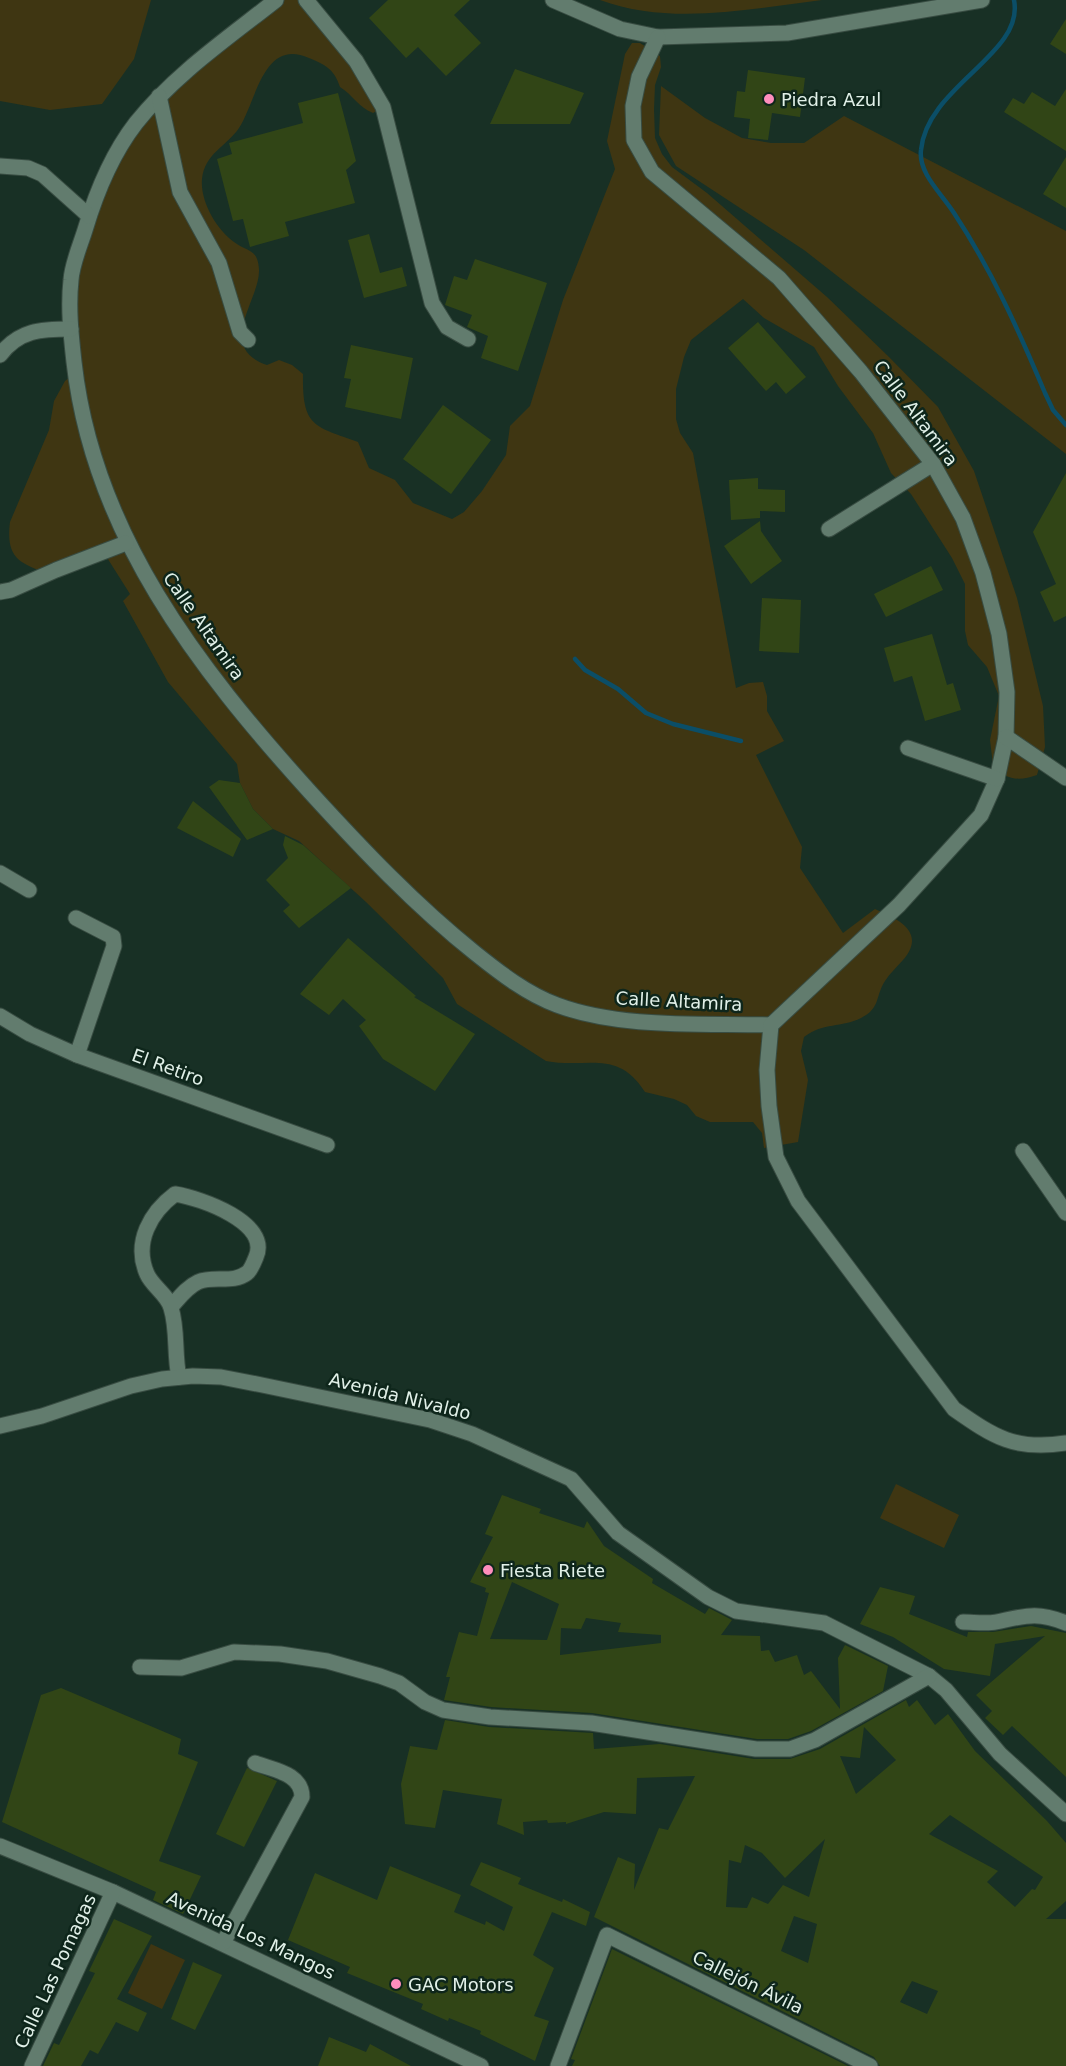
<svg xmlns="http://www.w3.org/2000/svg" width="1066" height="2066" font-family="'DejaVu Sans',sans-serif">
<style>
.green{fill:#3f3612}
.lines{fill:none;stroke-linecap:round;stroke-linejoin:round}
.stream{stroke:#0b4e67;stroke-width:4.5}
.building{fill:#314516;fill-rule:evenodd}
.minor-casing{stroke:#384c42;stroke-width:17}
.minor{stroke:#627c6e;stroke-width:15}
.poi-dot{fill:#fe8ebc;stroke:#0e261b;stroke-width:2}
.labels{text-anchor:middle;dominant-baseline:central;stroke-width:5;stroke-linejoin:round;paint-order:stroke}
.poi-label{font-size:18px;fill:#e1f0e8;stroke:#0e261b;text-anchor:start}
.street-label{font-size:18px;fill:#e1f0e8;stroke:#0e261b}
</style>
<rect width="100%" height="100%" fill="#183025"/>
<g class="green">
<path d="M0,0H151L134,59L102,104L50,110L0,101Z"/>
<path d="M276,0H306L383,107L373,113C358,107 353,95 340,87C334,69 326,65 309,58C263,38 257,100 239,128C226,147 205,153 202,179C200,201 216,229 234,242C247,252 258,248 259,270C260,300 215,347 267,365L279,360L292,365L303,374C302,427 314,426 358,442L369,468L395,480L413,503L452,519L464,512L482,491L506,455L510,426L530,406L563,300L615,169L607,141L625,54L632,43H640L660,56L661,67L655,85L654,109L655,138L662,154L672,167L707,193L827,297L889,357L938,407L974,471L1017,598L1043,706L1045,747L1037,775C1020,781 1006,781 993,765L990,740L999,696L987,667L968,645L965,631V584L952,558L911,494L891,473L873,433L838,386L814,347L764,318L743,299L691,340L684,357L676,389V419L680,433L693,453L736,688L749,683L763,682L767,696V711L784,741L756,755L802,847L800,868L843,933L875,909C898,919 927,932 903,960C897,967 890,973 885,981C875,996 881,1008 861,1018C841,1028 824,1022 804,1037L801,1051L808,1080L798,1142L764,1148L762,1133L753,1122H710L696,1116L687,1105L674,1099L645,1092C617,1048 587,1069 546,1061L457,1004L443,978L366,902L299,841L273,829L253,809L240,783L237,764L168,682L123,601L130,594L99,545L88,555L47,573C17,563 6,556 10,522L49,430L54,401L65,381L71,376V277L134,126Z"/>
<path d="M600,0H822C748,9 671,26 600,0Z"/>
<path d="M661,86L705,118L742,138L771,143H804L844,116L1066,231V454L804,250L676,166L659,135Z"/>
<path d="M896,1484L959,1515L944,1548L880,1518Z"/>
<path d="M151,1944L185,1960L162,2009L128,1993Z"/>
</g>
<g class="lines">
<g class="stream">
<path d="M1014,0C1025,54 927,86 921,150C918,173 942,194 954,213C991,269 1019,331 1045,393L1053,410L1066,425"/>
<path d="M575,659L585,670L618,689L646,713L673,724L741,741"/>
</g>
</g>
<g class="building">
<path d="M388,0H470L454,15L481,43L446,76L418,47L406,58L369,18Z"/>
<path d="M1066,19V54L1050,44Z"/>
<path d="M515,69L584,93L570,124H490Z"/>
<path d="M748,70L805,78L800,117L772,113L768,140L748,138L750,119L734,117L737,91L745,92Z"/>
<path d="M1066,89V151L1004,112L1013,98L1024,104L1032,92L1055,106Z"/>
<path d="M338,93L356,161L346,170L355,203L285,222L289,236L250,247L243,219L233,221L217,159L232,154L229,143L303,123L298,103Z"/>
<path d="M1066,157V208L1043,194Z"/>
<path d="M369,234L380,273L402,267L407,286L364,298L348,240Z"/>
<path d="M475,259L547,283L518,371L481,358L488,336L467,327L472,315L445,305L454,276L467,280Z"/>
<path d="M758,322L806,377L786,394L776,382L766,391L728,348Z"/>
<path d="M351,345L413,358L401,419L345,407L351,379L344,378Z"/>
<path d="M443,405L491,440L451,494L403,459Z"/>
<path d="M1066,473V616L1054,622L1040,592L1056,584L1033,532Z"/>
<path d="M758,478V489L785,490V512L760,511V518L731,520L729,480Z"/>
<path d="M760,521L761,531L782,561L751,584L724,546Z"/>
<path d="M931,566L943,590L886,617L874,594Z"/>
<path d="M762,598L801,600L799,653L759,651Z"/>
<path d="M932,634L947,685L953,683L961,710L925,721L912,676L894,682L884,648Z"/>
<path d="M219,780L240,783L253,809L273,829L247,840L209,787Z"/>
<path d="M193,801L241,839L233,857L177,828Z"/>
<path d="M285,836L303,845L351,888L299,928L283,911L290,905L266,880L288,858L283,845Z"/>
<path d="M348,938L416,996L414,997L475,1034L435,1091L383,1059L359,1026L366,1020L343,999L329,1015L300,994Z"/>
<path d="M502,1495L541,1509L539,1513L584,1528L587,1521L604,1546L653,1579L652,1583L705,1614L709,1608L732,1620L721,1635L760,1636L761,1651L769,1650L775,1662L797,1655L804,1675L811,1671L840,1709L838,1658L845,1645L888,1666L883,1691L811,1731L788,1739H757L592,1713L491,1707L444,1700L450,1677H446L459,1632L477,1636L489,1593L485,1592L486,1588L470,1582L493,1537L485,1534ZM512,1582L559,1604L547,1640L490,1639ZM586,1618L621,1623L618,1632L661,1635V1643L560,1655L561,1628L581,1629Z"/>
<path d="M880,1587L915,1596L909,1614L967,1637L968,1632H993L1031,1626L1066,1633V1777L1012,1726L1003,1735L985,1718L992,1711L976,1695L1045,1636L995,1644L990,1676L944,1669L893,1637L860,1624Z"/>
<path d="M61,1688L181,1739L178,1754L198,1762L159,1861L201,1876L183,1914L153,1900L156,1892L2,1822L41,1695Z"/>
<path d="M906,1700L909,1707L917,1700L935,1725L948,1714L975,1751L1047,1821L1066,1843V1901L1046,1919H1066V2066H880L874,2057L594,1917L618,1857L635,1864L634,1890L659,1828L668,1830L695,1776L637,1778L636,1814L604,1812L566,1824V1822L548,1823L547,1820L523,1822L524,1835L497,1824L502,1799L443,1790L435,1828L405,1824L401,1784L410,1746L437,1750L445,1720L489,1727L593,1733L594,1749L660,1744L754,1759H790L820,1749ZM864,1727L896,1760L856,1794L840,1756L860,1758ZM950,1815L1043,1877L1035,1890L1032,1889L1015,1907L987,1882L998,1871L929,1834ZM825,1839L809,1897L783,1885L768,1904L752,1897L747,1908L726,1907L729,1860L741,1863L745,1845L762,1853L785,1878ZM794,1916L817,1924L808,1963L781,1951ZM912,1981L938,1991L927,2014L900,2002Z"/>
<path d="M247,1768L277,1781L244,1847L216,1834Z"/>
<path d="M481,1862L521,1878L518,1884L562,1902L563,1899L590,1912L586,1926L552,1912L533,1955L554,1968L534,2016L549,2021L535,2061L480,2034L481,2031L449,2018L448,2021L421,2009L423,2004L347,1973L350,1967L288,1940L315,1873L377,1900L390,1866L461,1895L454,1912L485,1925L486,1921L504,1931L513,1907L470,1885Z"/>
<path d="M114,1919L152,1936L117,1999L147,2013L138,2032L116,2022L98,2054L90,2050L81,2066H43L54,2043L59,2045L95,1973L89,1971Z"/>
<path d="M612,1949L848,2066H572L575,2060L571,2059Z"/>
<path d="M193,1962L222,1975L195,2030L171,2019Z"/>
<path d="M329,2037L366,2052L370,2044L411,2066H318Z"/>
</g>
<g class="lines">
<g class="minor-casing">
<g id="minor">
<path d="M276,0C228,38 174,75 136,123C112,154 96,193 85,230C80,246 72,264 71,280C68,307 71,335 74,362C93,533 198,668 310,792C362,849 415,905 475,953C500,973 527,994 557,1005C621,1029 703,1023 771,1025"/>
<path d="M306,0L356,61L383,107L432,303L447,327L468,339"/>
<path d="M553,0L620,29L658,37L787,33L982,0"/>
<path d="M658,37L639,77L633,106L634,140L652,172L779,278L861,372L933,464L963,518L983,573L999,634L1007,692L1006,737L997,779L981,815L899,905L771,1025L767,1070L769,1106L776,1157L798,1201L954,1409C994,1437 1015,1451 1066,1443"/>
<path d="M159,96L180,192L219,263L240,332L248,340"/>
<path d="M0,166L28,168L42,174L89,216"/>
<path d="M0,355C19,330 41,329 71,329"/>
<path d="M829,529L933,464"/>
<path d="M0,592L11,590L56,570L126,543"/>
<path d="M1006,737L1066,778"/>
<path d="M908,748L997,779"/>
<path d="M0,873L29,890"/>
<path d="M76,918L113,937L114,946L77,1055"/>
<path d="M0,1016L30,1034L77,1055L327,1145"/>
<path d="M1023,1151L1066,1213"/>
<path d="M171,1307C179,1298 187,1287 198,1282C213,1275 233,1284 247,1273C251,1270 254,1262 256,1257C271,1223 201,1198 175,1194C151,1212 133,1242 147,1274C152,1286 168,1295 171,1308C178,1330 174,1355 179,1377"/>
<path d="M0,1426L42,1416L131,1386L162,1379L193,1376L221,1377L262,1385L430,1420L472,1434L571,1479L618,1533L708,1597L736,1611L824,1623L929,1676L946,1690L1000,1754L1066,1814"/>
<path d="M963,1622C973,1622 986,1624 996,1622C1025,1616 1037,1611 1066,1623"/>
<path d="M140,1667L181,1668L234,1652L280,1654L327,1661L380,1676L399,1683L425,1702L443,1710L490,1717L591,1723L756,1749H790L815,1740L929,1676"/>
<path d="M0,1846L113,1892L481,2066"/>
<path d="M223,1943L302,1797C302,1773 273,1770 255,1763"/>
<path d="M32,2066L113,1892"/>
<path d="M558,2066L607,1935L870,2066"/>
</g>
</g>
<use href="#minor" class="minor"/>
</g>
<g class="poi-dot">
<circle cx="769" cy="99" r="6"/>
<circle cx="488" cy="1570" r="6"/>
<circle cx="396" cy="1984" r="6"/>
</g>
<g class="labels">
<g class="poi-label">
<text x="781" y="99">Piedra Azul</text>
<text x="500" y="1570">Fiesta Riete</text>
<text x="408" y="1984">GAC Motors</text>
</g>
<g class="street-label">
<text transform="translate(916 413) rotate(53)">Calle Altamira</text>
<text transform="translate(204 626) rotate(55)">Calle Altamira</text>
<text transform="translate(679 1001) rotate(3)">Calle Altamira</text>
<text transform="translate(168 1067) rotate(20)">El Retiro</text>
<text transform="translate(400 1396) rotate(14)">Avenida Nivaldo</text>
<text transform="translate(251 1935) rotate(25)">Avenida Los Mangos</text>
<text transform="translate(55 1971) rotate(-65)">Calle Las Pomagas</text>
<text transform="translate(748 1982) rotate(26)">Callejón Ávila</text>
</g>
</g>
</svg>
